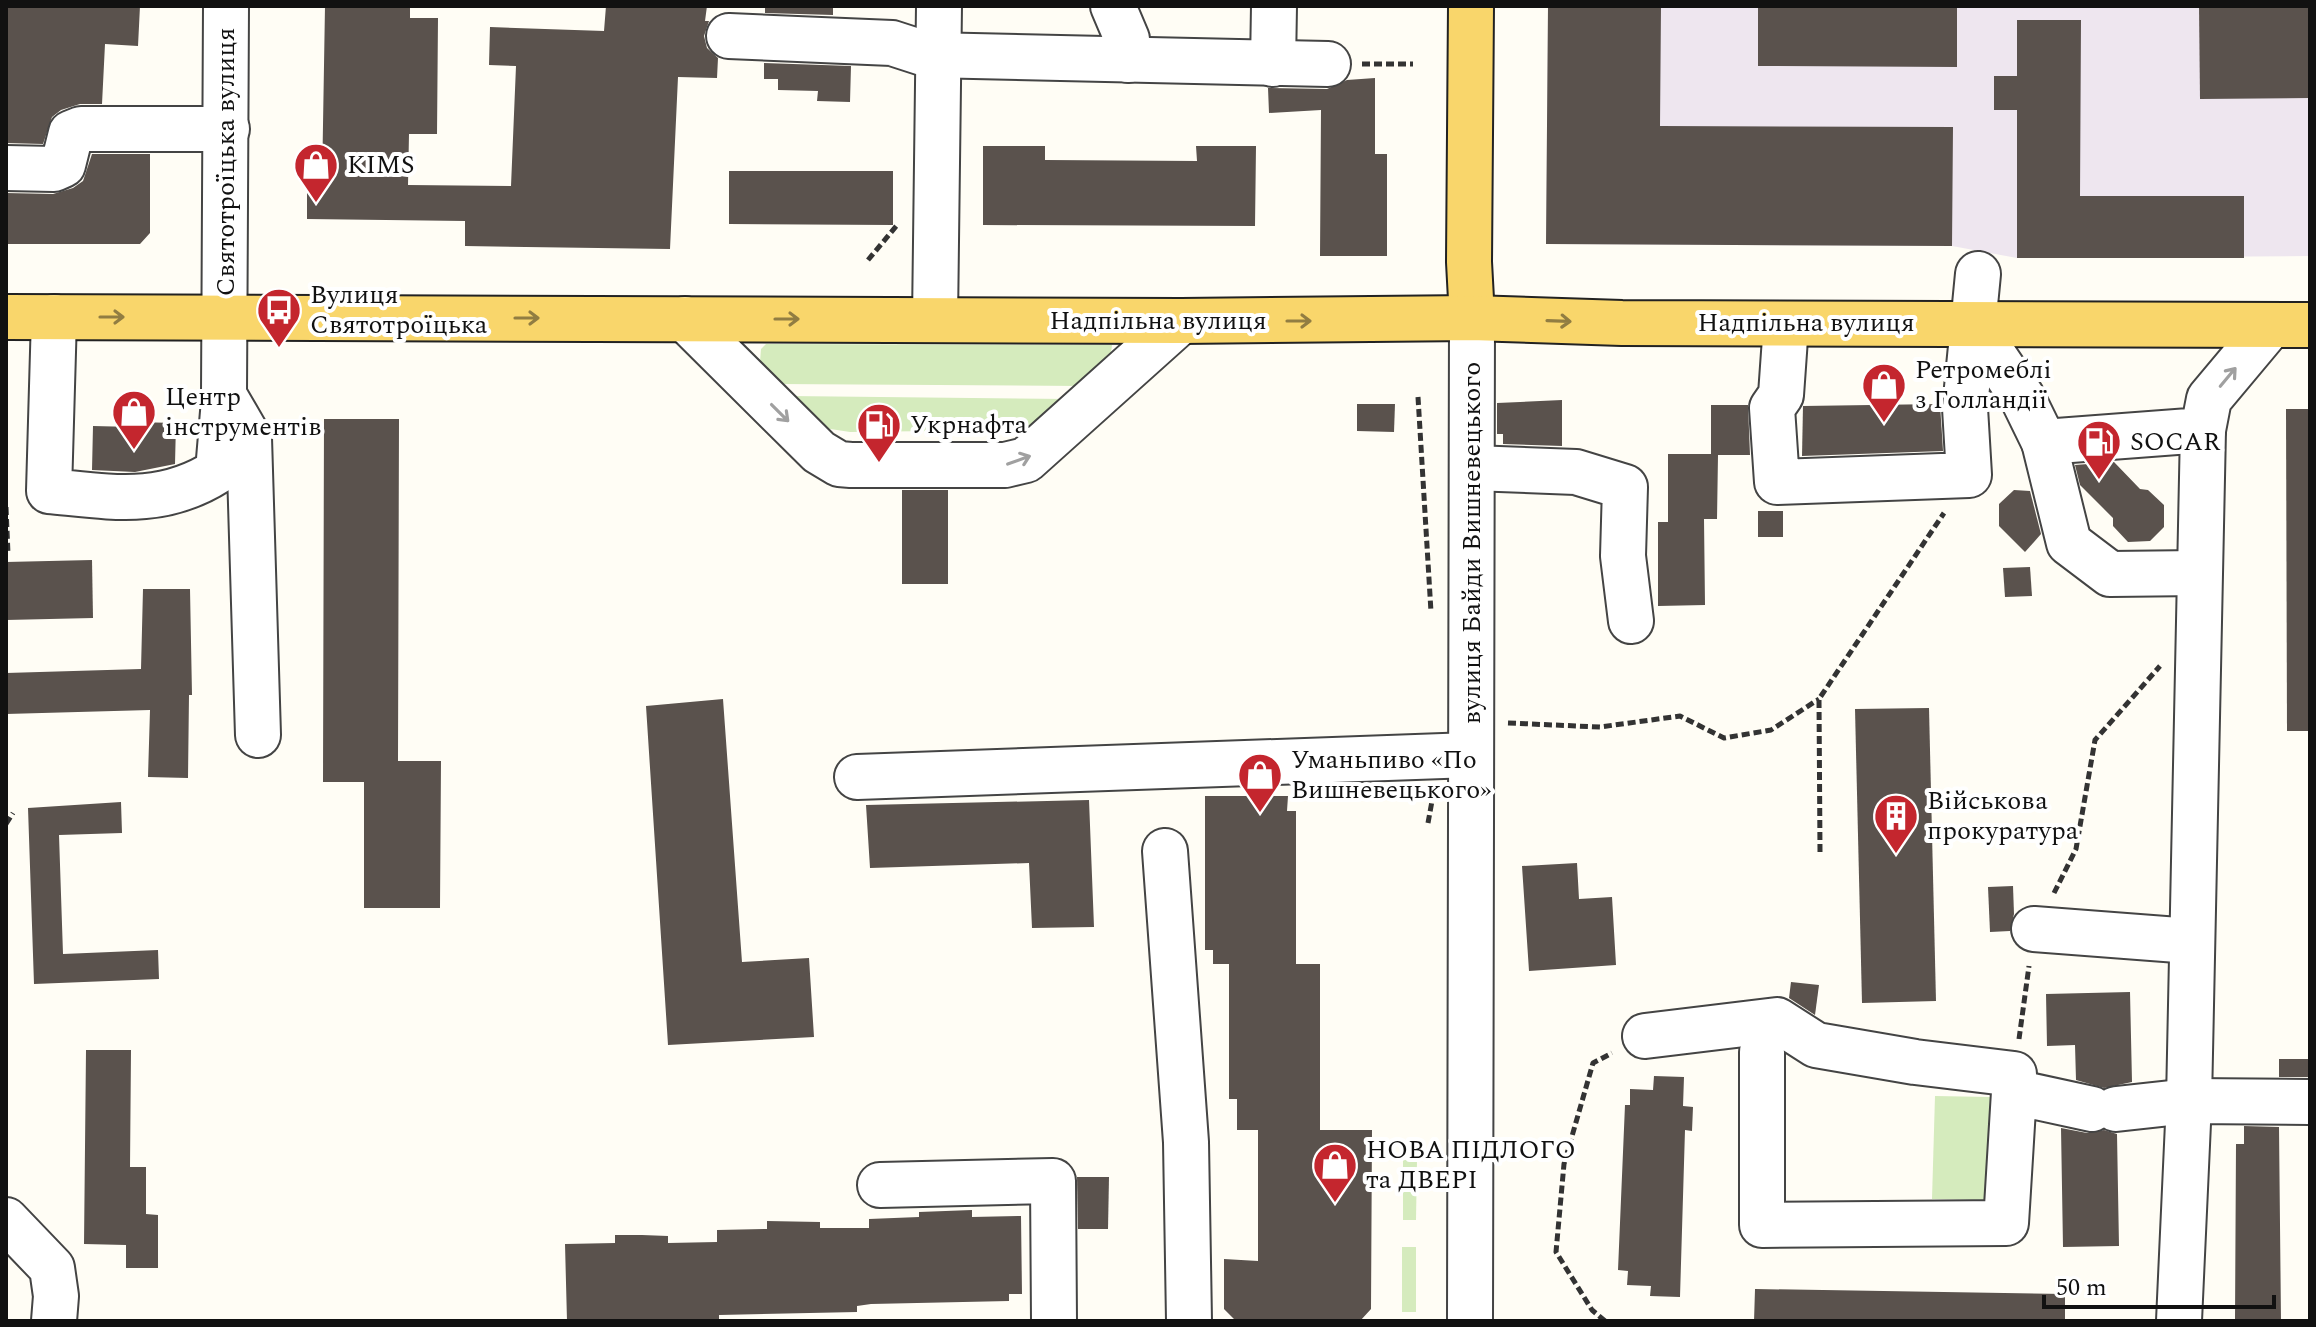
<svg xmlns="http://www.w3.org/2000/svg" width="2316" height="1327" font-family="Spectral,serif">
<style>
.industrial{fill:#eee6ef}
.green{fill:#d5ebbd}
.building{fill:#5a524d}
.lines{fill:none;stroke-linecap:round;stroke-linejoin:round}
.minor-casing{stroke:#444;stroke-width:48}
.major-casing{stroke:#222;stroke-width:48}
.path{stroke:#333;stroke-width:5;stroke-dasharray:8 4;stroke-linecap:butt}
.minor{stroke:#fff;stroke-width:44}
.major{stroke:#f9d66b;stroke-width:44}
.oneway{stroke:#917d42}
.oneway2{stroke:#a0a0a0}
.labels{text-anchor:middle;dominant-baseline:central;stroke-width:8;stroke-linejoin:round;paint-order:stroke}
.street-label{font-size:26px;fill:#111;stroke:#fff}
.poi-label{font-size:26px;fill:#111;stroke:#fff;text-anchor:start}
</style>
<rect width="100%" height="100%" fill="#fffdf5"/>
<path class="industrial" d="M1548,6H2310V256L2017,258L1952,246L1546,244Z"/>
<g class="green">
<path d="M766,344L1112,345C1111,364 1094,374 1081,386L777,384L760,362L761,349Z"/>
<path d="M789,396L1068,399L1036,423L1018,430L850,432L824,428Z"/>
<path d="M1935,1096L1990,1097L1987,1200L1932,1199Z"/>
<path d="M1403,1160H1417L1416,1220H1403Z"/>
<rect x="1402" y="1247" width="14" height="65"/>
</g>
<g class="building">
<path d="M6,6H140L138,46L105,44L102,104H80L61,110L52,117L43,144L6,143Z"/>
<path d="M325,6H410V18H438L437,134H409L408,185L511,186L516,66L489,65L490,27L604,31L606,6H707L705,21H709L704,36L707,48L718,58L717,78L678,77L670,249L465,246V221L307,219V185L322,184Z"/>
<path d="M765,6H833V15L765,13Z"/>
<path d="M1548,6H1661L1660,126L1953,127L1952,246L1546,244Z"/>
<path d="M1758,6L1957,7V67L1758,66Z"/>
<path d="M2199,6H2310V98L2200,99Z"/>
<path d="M2017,20H2081L2080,196H2244V258H2017V110H1994V76H2017Z"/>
<path d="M764,63L851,66L850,102L817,101L818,91L778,90V79H764Z"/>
<path d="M1375,78V154H1387V256H1320L1321,110L1269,113L1268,88L1327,89L1347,80Z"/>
<path d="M983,146H1045V160L1197,161L1196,146H1256L1255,226L983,225Z"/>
<path d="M92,154H150V233L140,244H6V193L53,194L73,188L83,181Z"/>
<path d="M729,171H893V225L729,224Z"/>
<path d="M1562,400V446L1503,444V434H1497V403Z"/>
<path d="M1357,404H1395L1394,432L1357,431Z"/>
<path d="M1940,404L1943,451L1802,456L1803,406Z"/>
<path d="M1711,405H1748L1750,455H1718L1717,519H1704L1705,605L1658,606V522H1668V454H1711Z"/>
<path d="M2286,409H2310V731H2287Z"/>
<path d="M324,419H399L398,761H441L440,908H364V782H323Z"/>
<path d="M134,422L176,423L175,464L135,472L92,470L93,426L134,427Z"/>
<path d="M2114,462L2140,489L2148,490L2164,505V527L2150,541L2128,542L2113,526V518L2080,485L2075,465Z"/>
<rect x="902" y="490" width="46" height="94"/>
<path d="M2014,490L2030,491L2041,534L2025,552L1999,526V504Z"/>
<rect x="1758" y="511" width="25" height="26"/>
<path d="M92,560L93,618L6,620V562Z"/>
<path d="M2030,567L2032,596L2005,597L2003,568Z"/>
<path d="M143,589H190L192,695H189L188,778L148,777L150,710L6,714V673L141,669Z"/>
<path d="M723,699L742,962L809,958L814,1037L668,1045L646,706Z"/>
<path d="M1929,708L1936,1001L1862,1003L1855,709Z"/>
<path d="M1205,796H1288L1287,811H1296V964H1320V1130H1372L1371,1309L1360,1321H1236L1224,1309V1259L1258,1261V1130H1237V1099H1229V964H1213V950H1205Z"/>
<path d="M1089,800L1094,927L1032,928L1029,863L870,868L866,805Z"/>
<path d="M121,802L122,833L59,835L63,954L158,950L159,979L34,984L28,808Z"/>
<path d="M1577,863L1579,899L1612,897L1616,965L1529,971L1522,866Z"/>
<path d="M2013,886L2014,914L2010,931L1990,932L1988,887Z"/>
<path d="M1791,982L1819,985L1815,1015L1789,998Z"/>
<path d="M2130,992L2132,1082L2104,1088L2076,1080L2075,1045L2047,1046L2046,994Z"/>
<path d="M86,1050H131L130,1167H146V1214L158,1215V1268H126V1245L84,1244Z"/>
<rect x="2279" y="1059" width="31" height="18"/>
<path d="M1654,1076L1684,1077L1683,1106L1693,1107L1692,1131L1685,1130L1680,1297L1650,1296L1651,1286L1627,1285L1628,1271L1618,1270L1625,1105H1630V1089L1653,1090Z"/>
<path d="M2244,1126L2279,1127L2281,1321H2235L2236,1144H2244Z"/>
<path d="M2061,1128L2087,1133L2104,1130L2117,1134L2119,1246L2063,1247Z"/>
<path d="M1077,1177H1109L1108,1229H1078Z"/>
<path d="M972,1210V1217L1021,1216L1022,1294H1009V1301L871,1304L857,1306V1312L719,1315V1320L705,1321H567L565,1244L615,1243V1235H642L668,1236V1243L717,1242V1230L767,1229V1221L820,1222V1228H869V1219L919,1217V1212Z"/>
<path d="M1755,1289L2065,1294V1321H1754Z"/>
</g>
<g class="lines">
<g class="minor-casing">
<g id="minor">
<path d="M226,6L224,395L249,438L258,735"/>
<path d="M1113,6L1127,39L1128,60"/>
<path d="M729,36L892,43L929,55L1328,64"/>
<path d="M1273,64L1274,6"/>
<path d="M6,168L54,169L63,165L71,133L81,129H227"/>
<path d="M54,317L49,491C112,497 162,507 218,471L224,400"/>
<path d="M685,319L819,452L839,464L851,465H1005L1026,460L1181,321"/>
<path d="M935,320L939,6"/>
<path d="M1972,323L2022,397L2044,442L2203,430L2209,399L2271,325"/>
<path d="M1786,324L1781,395L1772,408L1777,482L1969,475L1965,408L1978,274"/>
<path d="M2044,442L2069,543L2110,574L2199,573"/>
<path d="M1472,468L1576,472L1625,487L1623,556L1631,621"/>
<path d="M857,777L1471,755"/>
<path d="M1165,851L1186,1142L1189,1321"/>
<path d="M2034,929L2191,941"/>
<path d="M1645,1036L1777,1020L1816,1045L1915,1062L2014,1074V1092"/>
<path d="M1762,1052V1225L2006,1223L2014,1092L2092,1109"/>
<path d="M2116,1109L2189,1101L2310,1102"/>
<path d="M880,1185L1053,1181L1054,1321"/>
<path d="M6,1220L52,1268L56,1296L54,1321"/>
<path d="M1470,1321L1472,318"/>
<path d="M2179,1321L2189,1101L2203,430"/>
</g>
</g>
<g class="major-casing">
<g id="major">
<path d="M1471,6L1469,262L1472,318"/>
<path d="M6,317L1181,321L1472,318L1622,323L2310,325"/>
</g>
</g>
<g class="path">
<path d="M1362,64H1413"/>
<path d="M868,260L898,224"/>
<path d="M1418,397L1431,612"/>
<path d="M6,507L8,554"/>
<path d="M1508,723L1600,727L1680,716L1724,738L1771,730L1819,699"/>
<path d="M1428,823L1432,801"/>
<path d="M6,824L13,813"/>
<path d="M1820,852L1819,699L1944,513"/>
<path d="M2054,893L2076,849L2095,740L2160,666"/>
<path d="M2019,1039L2029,966"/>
<path d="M1605,1321L1592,1310L1556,1252L1564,1164L1593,1063L1612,1053"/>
</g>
<use href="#minor" class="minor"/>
<use href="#major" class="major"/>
</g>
<defs><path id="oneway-shaft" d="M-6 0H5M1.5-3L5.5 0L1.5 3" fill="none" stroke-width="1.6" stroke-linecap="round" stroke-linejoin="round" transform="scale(2)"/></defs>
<g class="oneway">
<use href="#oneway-shaft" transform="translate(112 317)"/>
<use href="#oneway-shaft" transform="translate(527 318)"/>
<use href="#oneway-shaft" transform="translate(787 319)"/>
<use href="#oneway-shaft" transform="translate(1299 321)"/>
<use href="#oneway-shaft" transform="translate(1559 321) rotate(2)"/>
</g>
<g class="oneway2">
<use href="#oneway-shaft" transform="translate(2228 377) rotate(-50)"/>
<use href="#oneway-shaft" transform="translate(780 413) rotate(45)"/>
<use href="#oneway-shaft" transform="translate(1019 460) rotate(-20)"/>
</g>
<defs>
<g id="shop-pin" transform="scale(2.3)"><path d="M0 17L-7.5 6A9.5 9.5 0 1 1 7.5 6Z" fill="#c4262e" stroke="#fff"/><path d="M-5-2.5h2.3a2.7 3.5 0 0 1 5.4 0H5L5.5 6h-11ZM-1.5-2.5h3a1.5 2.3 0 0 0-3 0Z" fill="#fff"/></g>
<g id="bus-pin" transform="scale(2.3)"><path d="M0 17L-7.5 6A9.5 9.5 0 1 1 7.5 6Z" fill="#c4262e" stroke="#fff"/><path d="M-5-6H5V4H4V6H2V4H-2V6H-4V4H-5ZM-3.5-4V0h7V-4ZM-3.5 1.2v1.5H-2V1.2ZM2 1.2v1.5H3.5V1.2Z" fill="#fff"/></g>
<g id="fuel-pin" transform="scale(2.3)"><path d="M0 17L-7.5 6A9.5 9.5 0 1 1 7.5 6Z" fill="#c4262e" stroke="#fff"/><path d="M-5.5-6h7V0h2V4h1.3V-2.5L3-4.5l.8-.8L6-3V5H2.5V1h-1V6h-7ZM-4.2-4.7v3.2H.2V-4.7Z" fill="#fff"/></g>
<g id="building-pin" transform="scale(2.3)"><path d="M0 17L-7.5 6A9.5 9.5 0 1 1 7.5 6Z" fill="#c4262e" stroke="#fff"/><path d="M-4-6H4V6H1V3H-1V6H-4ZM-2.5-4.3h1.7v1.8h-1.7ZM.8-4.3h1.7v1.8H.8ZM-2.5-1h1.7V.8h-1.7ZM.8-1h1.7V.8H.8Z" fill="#fff"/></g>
</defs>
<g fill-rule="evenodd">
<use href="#shop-pin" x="316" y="165"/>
<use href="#bus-pin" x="279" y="310"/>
<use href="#shop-pin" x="1884" y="385"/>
<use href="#shop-pin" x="134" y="412"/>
<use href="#fuel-pin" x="879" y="425"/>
<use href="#fuel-pin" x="2099" y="442"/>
<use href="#shop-pin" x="1260" y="775"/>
<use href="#building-pin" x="1896" y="816"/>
<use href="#shop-pin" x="1335" y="1165"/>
</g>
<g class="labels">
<g class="street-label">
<text transform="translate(226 162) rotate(-90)">Святотроїцька вулиця</text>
<text x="1158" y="321">Надпільна вулиця</text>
<text x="1806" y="323">Надпільна вулиця</text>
<text transform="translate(1472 543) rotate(-90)">вулиця Байди Вишневецького</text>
</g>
<g class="poi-label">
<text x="347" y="165">KIMS</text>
<text x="310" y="295">Вулиця<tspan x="310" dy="30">Святотроїцька</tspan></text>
<text x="1915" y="370">Ретромеблі<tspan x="1915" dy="30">з Голландії</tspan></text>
<text x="165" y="397">Центр<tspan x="165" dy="30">інструментів</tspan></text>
<text x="910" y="425">Укрнафта</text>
<text x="2130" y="442">SOCAR</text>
<text x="1291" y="760">Уманьпиво «По<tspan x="1291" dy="30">Вишневецького»</tspan></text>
<text x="1927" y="801">Військова<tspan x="1927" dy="30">прокуратура</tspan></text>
<text x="1366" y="1150">НОВА ПІДЛОГО<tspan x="1366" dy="30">та ДВЕРІ</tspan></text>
</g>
</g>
<rect width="2316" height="1327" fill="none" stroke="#111111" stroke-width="16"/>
<path d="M2044 1295v12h230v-12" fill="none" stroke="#111111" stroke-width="4"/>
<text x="2056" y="1295" font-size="24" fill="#111111" stroke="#ffffff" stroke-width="6" paint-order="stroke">50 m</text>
</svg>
